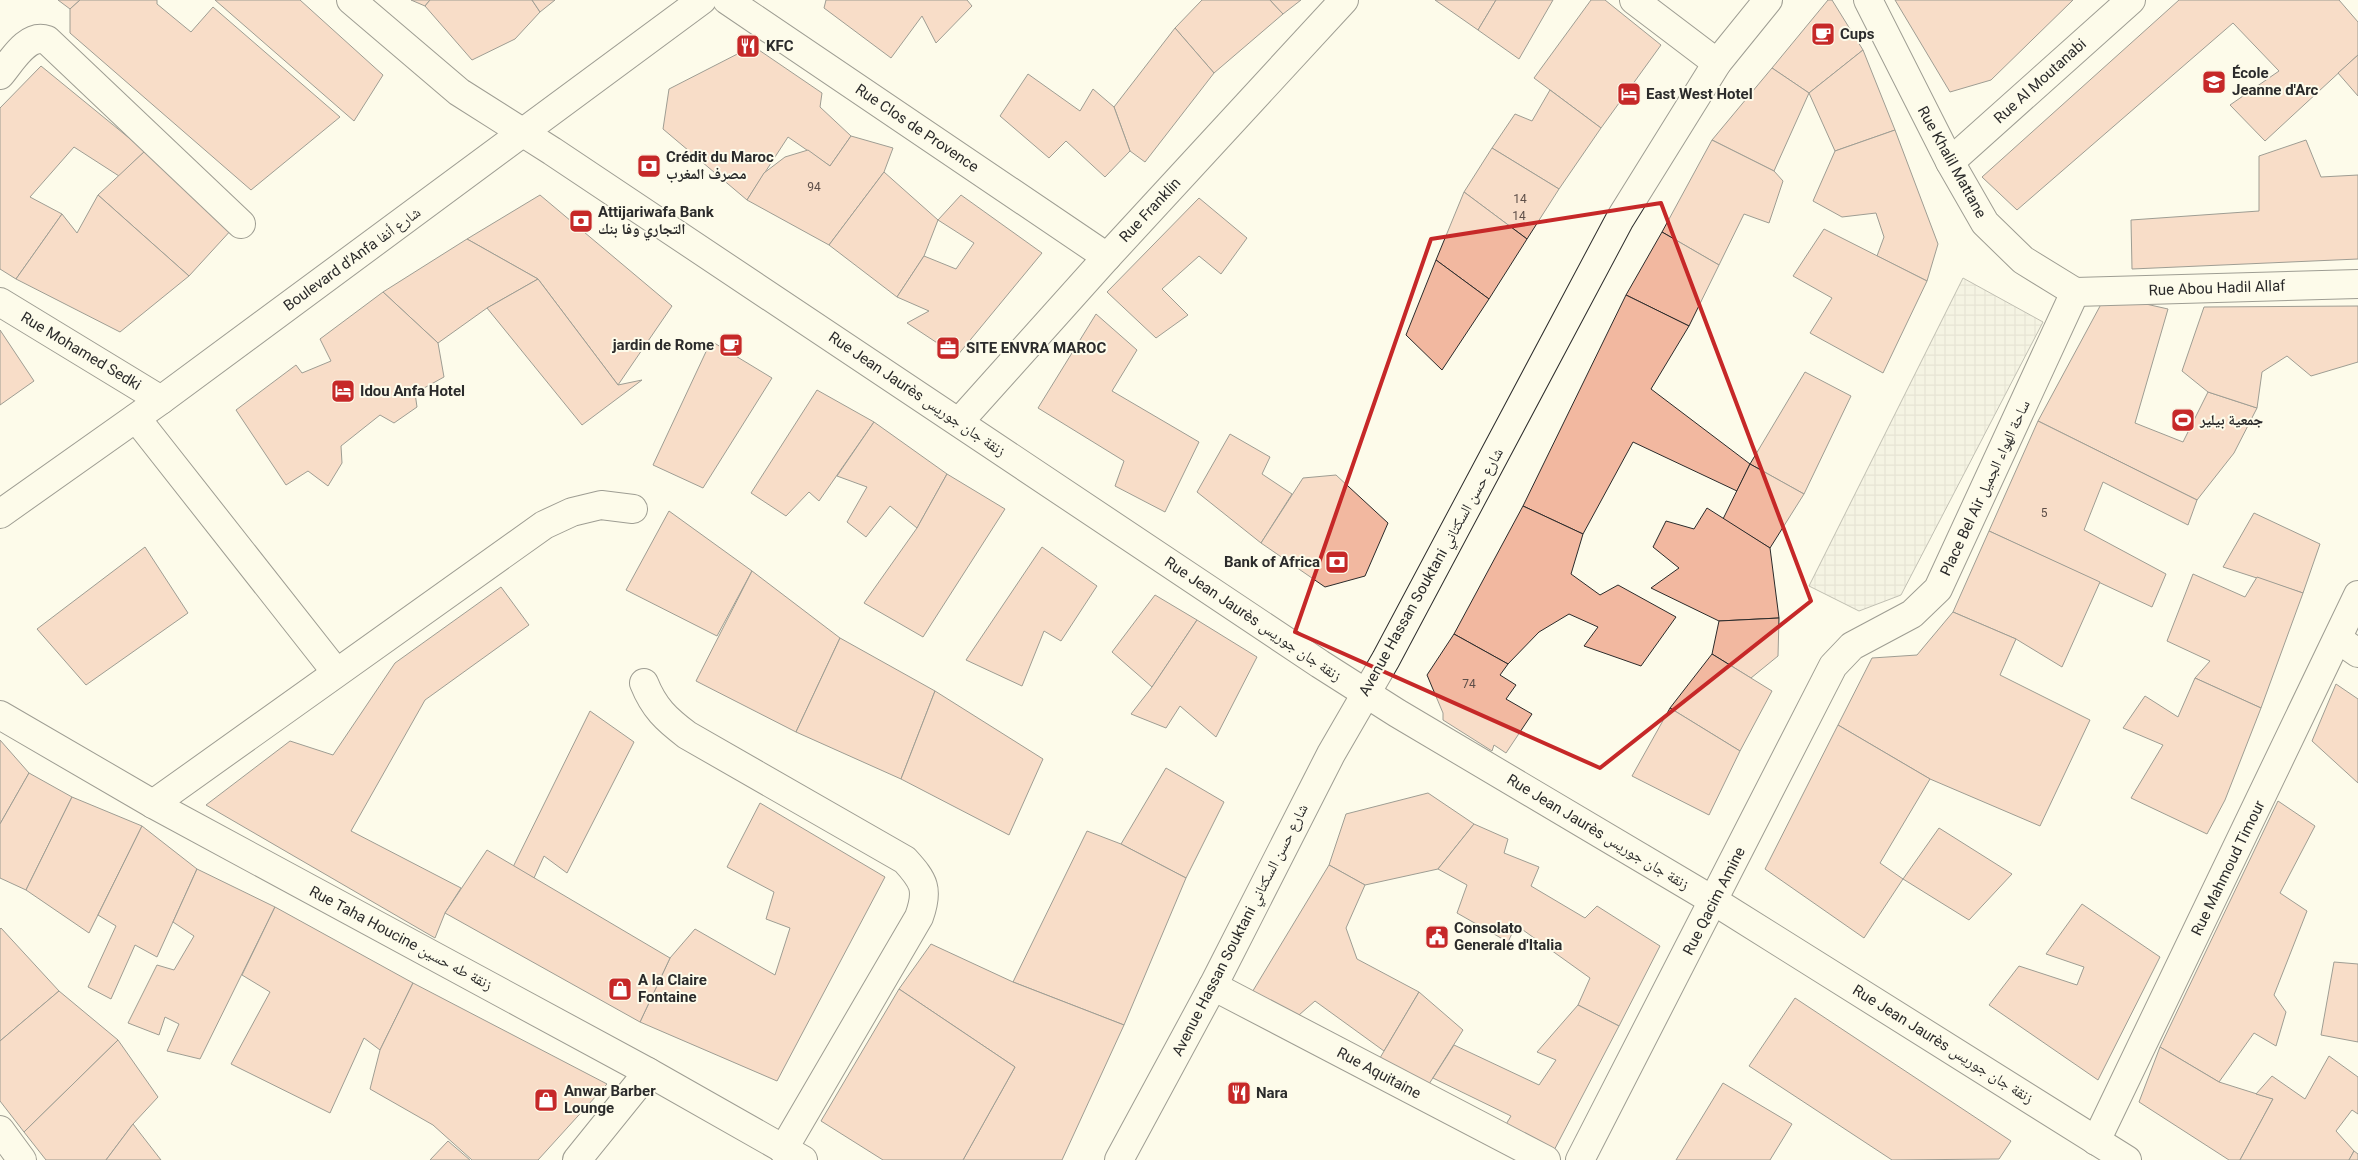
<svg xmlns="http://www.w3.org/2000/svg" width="2358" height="1160" font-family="Roboto,'Noto Naskh Arabic',sans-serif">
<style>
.plaza{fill:url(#plaza-grid);stroke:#74746e}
.building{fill:#f2b8a0;stroke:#2b2b2b}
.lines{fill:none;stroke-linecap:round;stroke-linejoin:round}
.minor-casing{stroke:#2b2b2b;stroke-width:30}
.major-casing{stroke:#2b2b2b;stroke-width:30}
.minor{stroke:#fdfbea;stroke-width:28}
.major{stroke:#fdfbea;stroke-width:28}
.marked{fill:none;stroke:#c62828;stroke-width:4;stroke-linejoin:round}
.labels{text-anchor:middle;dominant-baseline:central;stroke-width:4;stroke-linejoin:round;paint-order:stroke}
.number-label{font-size:12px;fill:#5d4e48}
.poi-label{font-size:15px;font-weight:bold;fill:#2b2b2b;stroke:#fdfbea;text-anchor:start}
.street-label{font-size:15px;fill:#2b2b2b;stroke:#fdfbea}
</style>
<defs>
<pattern id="plaza-grid" width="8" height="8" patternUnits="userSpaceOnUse" patternTransform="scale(1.25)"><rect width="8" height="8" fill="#eceadb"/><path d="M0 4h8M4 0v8" fill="none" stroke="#cbc9bc"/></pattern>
</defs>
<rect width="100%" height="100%" fill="#fdfbea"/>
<path class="plaza" d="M1963,278L2043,322L1901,595L1859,611L1809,586Z"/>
<g class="building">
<path d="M58,0H80L70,9Z"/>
<path d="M80,0H157V4L191,32L213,7L340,117L251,190L70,33V9Z"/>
<path d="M215,0H300L383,75L354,121Z"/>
<path d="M411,0H430L425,6Z"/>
<path d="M430,0H532L540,12L515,39L472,60L425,6Z"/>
<path d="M532,0H555L540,12Z"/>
<path d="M826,0H967L972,6L936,43L922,16L891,58L824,8Z"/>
<path d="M1202,0H1270L1283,14L1214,73L1175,28Z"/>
<path d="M1270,0H1301L1283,14Z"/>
<path d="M1435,0H1496L1478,30Z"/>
<path d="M1496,0H1553L1519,59L1478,30Z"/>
<path d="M1591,0H1605L1661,45L1601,128L1534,78Z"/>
<path d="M1828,0H1832L1863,50L1809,93L1772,68Z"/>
<path d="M1895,0H2073L1991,80L1950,92Z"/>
<path d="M2179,0H2339L2358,22V55L2265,141L2230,105L2279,71L2233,23L2017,210L1982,177Z"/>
<path d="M1175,28L1214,73L1145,162L1130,151L1114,107Z"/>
<path d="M753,46L822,93L820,107L851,136L830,166L788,137L747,200L663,129L669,89Z"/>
<path d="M1863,50L1895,130L1835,151L1809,93Z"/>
<path d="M2358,55V96L2338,73Z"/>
<path d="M41,66L145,151L119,176L74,147L30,197L62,214L16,279L0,269V108Z"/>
<path d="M1772,68L1809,93L1774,171L1712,140Z"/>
<path d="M1028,74L1080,111L1093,89L1114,107L1130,151L1105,177L1066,141L1049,158L1000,116Z"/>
<path d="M1550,90L1601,128L1559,189L1492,148L1515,114L1532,121Z"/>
<path d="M1895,130L1938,244L1927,281L1877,256L1884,237L1876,213L1842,217L1813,201L1835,151Z"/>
<path d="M851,136L893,148L884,172L829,245L747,200L764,173L785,157L808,150L830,166Z"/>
<path d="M1712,140L1774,171L1783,181L1769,223L1744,214L1719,265L1662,232Z"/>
<path d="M2306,140L2321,177L2358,175V259L2132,269L2131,220L2259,211V156Z"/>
<path d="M1492,148L1559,189L1527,239L1464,192Z"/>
<path d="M145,151L233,228L189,276L98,195Z"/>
<path d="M884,172L938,220L924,256L897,297L829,245Z"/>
<path d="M1464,192L1527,239L1489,299L1436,260Z"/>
<path d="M98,195L189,276L120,332L16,279L62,214L77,233Z"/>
<path d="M540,195L672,306L618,385L538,279L467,239Z"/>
<path d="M961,195L1042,253L957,356L907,323L929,311L897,297L924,256L956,269L974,243L938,220Z"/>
<path d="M1199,198L1247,238L1221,274L1199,256L1162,289L1188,315L1156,338L1107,292Z"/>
<path d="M1824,229L1927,281L1883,373L1810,333L1832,298L1793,276Z"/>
<path d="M1662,232L1719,265L1689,326L1626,295Z"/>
<path d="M467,239L538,279L487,308L438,343L383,292Z"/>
<path d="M1436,260L1489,299L1442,370L1406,335Z"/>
<path d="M538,279L618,385L642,380L582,425L487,308Z"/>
<path d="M383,292L438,343L444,377L415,393L417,407L394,423L380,415L341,446L342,463L328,486L308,471L286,485L236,410L296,365L302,373L331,361L320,339Z"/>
<path d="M1626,295L1689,326L1651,389L1750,464L1737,491L1633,442L1583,534L1523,506Z"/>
<path d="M2106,295L2168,309L2135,423L2183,442L2208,392L2257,408L2234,453L2197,500L2038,421Z"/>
<path d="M2358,306V362L2311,376L2287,356L2262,372L2257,408L2208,392L2182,371L2204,307Z"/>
<path d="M1096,314L1137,350L1112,391L1199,442L1165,512L1115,486L1124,461L1038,408Z"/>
<path d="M0,330L34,381L0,405Z"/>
<path d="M711,341L772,378L703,488L653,465Z"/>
<path d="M1805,372L1851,396L1804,494L1750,464Z"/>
<path d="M817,390L874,422L819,501L809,492L786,516L751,493Z"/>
<path d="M2038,421L2197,500L2188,525L2103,482L2084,530L2166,574L2152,607L1989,531Z"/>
<path d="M874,422L947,474L917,528L890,506L866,537L847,522L867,487L837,476Z"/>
<path d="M1230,434L1270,457L1262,474L1292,494L1261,543L1197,492Z"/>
<path d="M1750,464L1804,494L1770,548L1723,519Z"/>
<path d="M947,474L1005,509L923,637L864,603L917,528Z"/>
<path d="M1336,475L1388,523L1365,576L1325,587L1261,543L1303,478Z"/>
<path d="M1523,506L1583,534L1571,574L1600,595L1618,585L1676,617L1641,666L1584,646L1598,627L1569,614L1539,632L1508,664L1454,634Z"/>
<path d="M1707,508L1770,548L1779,618L1719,621L1651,588L1679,568L1653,547L1666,521L1694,529Z"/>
<path d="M669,511L752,571L717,636L626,590Z"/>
<path d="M2254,513L2320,544L2303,593L2223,567Z"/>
<path d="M1989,531L2100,582L2062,667L2016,639L1953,612Z"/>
<path d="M145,547L188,613L86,685L37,629Z"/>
<path d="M1042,547L1097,586L1061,641L1044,631L1022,686L966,660Z"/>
<path d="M752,571L840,638L796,732L696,681Z"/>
<path d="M2193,574L2245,597L2257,577L2303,593L2261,708L2195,678L2210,661L2167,641Z"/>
<path d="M501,587L529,625L425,700L351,831L461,888L445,913L435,938L206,805L290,741L333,755L395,663Z"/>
<path d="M1155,595L1197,620L1152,687L1112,652Z"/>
<path d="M1953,612L2016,639L2000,675L2090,720L2040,826L1930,779L1838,725L1872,658L1917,655Z"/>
<path d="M1779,618L1778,656L1751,678L1712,654L1719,621Z"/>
<path d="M1197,620L1257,657L1216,737L1180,706L1166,728L1131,714L1152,687Z"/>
<path d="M1454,634L1508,664L1500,675L1516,685L1506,699L1532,714L1506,753L1494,745L1492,751L1443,720V713L1427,675Z"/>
<path d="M840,638L935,691L901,779L796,732Z"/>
<path d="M1712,654L1772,691L1740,751L1670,708Z"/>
<path d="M2195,678L2261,708L2225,800L2207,834L2131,798L2163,745L2123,728L2145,696L2178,717Z"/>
<path d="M2336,684L2358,699V783L2312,741Z"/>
<path d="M935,691L1043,759L1009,835L901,779Z"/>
<path d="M1670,708L1740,751L1709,815L1632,776Z"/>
<path d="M590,711L634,742L567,873L544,856L534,878L513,867Z"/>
<path d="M1838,725L1930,779L1880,863L1903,879L1864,938L1765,869Z"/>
<path d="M0,740L29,773L0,824Z"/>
<path d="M1166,768L1224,802L1186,878L1121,844Z"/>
<path d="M29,773L72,797L26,890L0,878V824Z"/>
<path d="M1428,793L1474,824L1438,869L1365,885L1329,865L1346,814Z"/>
<path d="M72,797L142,826L89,933L26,890Z"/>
<path d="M2278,801L2315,826L2280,893L2307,911L2274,995L2286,1012L2276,1046L2254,1033L2219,1082L2160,1047Z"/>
<path d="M760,803L885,877L777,1081L640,1022L670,958L695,929L775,975L790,928L766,919L774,892L727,867Z"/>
<path d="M1474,824L1508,839L1504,853L1539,867L1531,886L1585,918L1597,906L1660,946L1619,1026L1578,1005L1590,978L1516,925L1508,942L1457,913L1467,885L1438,869Z"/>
<path d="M142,826L197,869L157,957L135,945L111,999L88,987L116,926L98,915Z"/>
<path d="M1939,828L2012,874L1969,920L1903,879Z"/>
<path d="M1087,831L1121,844L1186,878L1124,1025L1013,982Z"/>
<path d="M487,850L670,958L640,1022L445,913Z"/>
<path d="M1329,865L1365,885L1346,928L1357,959L1419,992L1384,1051L1315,1001L1299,1015L1251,994Z"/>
<path d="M197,869L275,907L200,1059L167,1051L179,1024L165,1017L159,1035L128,1023L157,965L174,970L194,936L173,922Z"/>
<path d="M2082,904L2160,957L2098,1080L1989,1005L2019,966L2077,985L2084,967L2046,954Z"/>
<path d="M275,907L413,983L380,1050L364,1038L330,1113L231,1064L270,992L242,975Z"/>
<path d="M1,928L59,991L0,1041V929Z"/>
<path d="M931,944L1013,982L1124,1025L1062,1160H963L1015,1067L899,989Z"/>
<path d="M2334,962L2358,964V1042L2321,1035Z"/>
<path d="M413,983L607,1084L538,1160H472L433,1125L370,1089L380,1050Z"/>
<path d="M899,989L1015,1067L963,1160H883L821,1121Z"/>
<path d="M59,991L118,1040L24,1132L0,1101V1041Z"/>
<path d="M1419,992L1463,1030L1424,1092L1374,1068Z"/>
<path d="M1795,998L2011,1141L1999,1159L1892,1160L1749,1066Z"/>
<path d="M1578,1005L1619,1026L1550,1158L1502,1131L1511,1116L1433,1078L1454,1045L1539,1085L1556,1060L1537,1052Z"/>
<path d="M118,1040L158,1097L133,1124L106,1160H46L24,1132Z"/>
<path d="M2160,1047L2219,1082L2273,1099L2240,1160H2229L2139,1102Z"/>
<path d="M2329,1056L2358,1077V1114L2352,1110L2336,1131L2354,1151L2349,1160H2240L2273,1099L2256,1094L2272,1076L2305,1099Z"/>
<path d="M1723,1083L1792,1124L1770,1160H1676Z"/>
<path d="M133,1124L161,1160H106Z"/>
<path d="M448,1141L470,1160H430Z"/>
<path d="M2354,1151L2358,1154V1160H2349Z"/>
</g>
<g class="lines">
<g class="minor-casing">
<g id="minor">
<path d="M351,0L459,92L552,151L1320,664L1397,713L1714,901L2127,1160"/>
<path d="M727,0L1107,257"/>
<path d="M1634,0L1717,63"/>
<path d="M1868,0L1950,162L1985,223L2023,260L2075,292"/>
<path d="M0,75C12,61 27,33 47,40L241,224"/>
<path d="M1950,162L2131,0"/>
<path d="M2075,292L2358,284"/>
<path d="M0,302L161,400"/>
<path d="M136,418L336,672"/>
<path d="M959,422L1107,257L1344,0"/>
<path d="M2338,639L2358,653"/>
<path d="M644,683C654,708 666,719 687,735L905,860C924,881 929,889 919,917L783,1150"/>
<path d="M0,715L153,804L648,1072L803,1160"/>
<path d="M153,804L544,525L572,512L601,505L633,509"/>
<path d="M1213,986L1546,1160"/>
<path d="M0,1130L22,1160"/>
<path d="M2096,1141L2358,595"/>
<path d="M577,1160L648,1072"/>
<path d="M1119,1160L1213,986L1331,754L1386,659L1620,219L1717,63L1768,0"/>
<path d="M1580,1160L1833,666L1852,646L1912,614L1938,589L2075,292"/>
</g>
</g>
<g class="major-casing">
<path id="major" d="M0,514L161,400L702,0"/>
</g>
<use href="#minor" class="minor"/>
<use href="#major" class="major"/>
</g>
<path d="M0 0H2358V1160H0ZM1661,203L1811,601L1600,768L1295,632L1431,239Z" fill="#fdfbea" fill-opacity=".55" fill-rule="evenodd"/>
<path class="marked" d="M1661,203L1811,601L1600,768L1295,632L1431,239Z"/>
<defs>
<g id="cafe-square" transform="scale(1.25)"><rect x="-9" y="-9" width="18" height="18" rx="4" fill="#c62828" stroke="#fdfbea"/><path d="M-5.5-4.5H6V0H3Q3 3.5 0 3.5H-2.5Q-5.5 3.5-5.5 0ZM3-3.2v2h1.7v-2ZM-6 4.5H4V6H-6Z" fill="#fff"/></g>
<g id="restaurant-square" transform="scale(1.25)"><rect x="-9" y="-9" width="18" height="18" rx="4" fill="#c62828" stroke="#fdfbea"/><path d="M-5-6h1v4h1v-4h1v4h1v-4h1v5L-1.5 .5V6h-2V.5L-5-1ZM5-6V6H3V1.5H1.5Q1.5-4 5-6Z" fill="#fff"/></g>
<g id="school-square" transform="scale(1.25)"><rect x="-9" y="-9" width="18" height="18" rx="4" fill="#c62828" stroke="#fdfbea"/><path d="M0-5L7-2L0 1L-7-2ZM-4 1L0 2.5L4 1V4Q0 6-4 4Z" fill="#fff"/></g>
<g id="hotel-square" transform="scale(1.25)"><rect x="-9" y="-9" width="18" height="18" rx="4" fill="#c62828" stroke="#fdfbea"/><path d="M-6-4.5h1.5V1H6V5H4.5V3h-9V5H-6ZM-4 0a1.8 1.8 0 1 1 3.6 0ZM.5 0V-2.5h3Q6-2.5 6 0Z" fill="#fff"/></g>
<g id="bank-square" transform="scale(1.25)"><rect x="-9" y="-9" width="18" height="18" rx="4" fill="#c62828" stroke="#fdfbea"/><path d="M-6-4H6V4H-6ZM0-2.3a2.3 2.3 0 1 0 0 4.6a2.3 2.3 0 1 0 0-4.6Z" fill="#fff"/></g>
<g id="office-square" transform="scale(1.25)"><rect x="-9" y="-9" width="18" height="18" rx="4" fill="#c62828" stroke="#fdfbea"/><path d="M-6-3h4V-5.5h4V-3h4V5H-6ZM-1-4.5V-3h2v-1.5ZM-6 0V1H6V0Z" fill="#fff"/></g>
<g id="stadium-square" transform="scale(1.25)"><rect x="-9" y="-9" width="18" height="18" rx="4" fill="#c62828" stroke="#fdfbea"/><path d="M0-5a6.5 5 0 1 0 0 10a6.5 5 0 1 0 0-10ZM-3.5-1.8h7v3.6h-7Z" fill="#fff"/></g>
<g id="civic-square" transform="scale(1.25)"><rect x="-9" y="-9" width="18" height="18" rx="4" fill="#c62828" stroke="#fdfbea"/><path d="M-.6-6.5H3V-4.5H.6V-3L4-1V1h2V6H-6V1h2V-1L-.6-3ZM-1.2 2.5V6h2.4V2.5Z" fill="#fff"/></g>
<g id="shop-square" transform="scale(1.25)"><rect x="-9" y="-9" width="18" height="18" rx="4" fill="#c62828" stroke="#fdfbea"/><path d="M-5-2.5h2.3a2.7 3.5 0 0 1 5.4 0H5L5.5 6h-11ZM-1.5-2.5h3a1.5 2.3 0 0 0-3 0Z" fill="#fff"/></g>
</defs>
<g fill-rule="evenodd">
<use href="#cafe-square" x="1823" y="34"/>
<use href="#restaurant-square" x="748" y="46"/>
<use href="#school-square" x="2214" y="82"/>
<use href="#hotel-square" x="1629" y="94"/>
<use href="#bank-square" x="649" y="166"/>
<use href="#bank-square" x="581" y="221"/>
<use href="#cafe-square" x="731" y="345"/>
<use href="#office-square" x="948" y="348"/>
<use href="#hotel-square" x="343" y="391"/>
<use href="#stadium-square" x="2183" y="420"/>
<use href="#bank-square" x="1337" y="562"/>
<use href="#civic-square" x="1437" y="937"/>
<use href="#shop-square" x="620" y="989"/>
<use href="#restaurant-square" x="1239" y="1093"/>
<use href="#shop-square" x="546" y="1100"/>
</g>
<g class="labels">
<g class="number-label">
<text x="814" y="187">94</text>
<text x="1520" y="199">14</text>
<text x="1519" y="216">14</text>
<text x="2044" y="513">5</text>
<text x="1469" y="684">74</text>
</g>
<g class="poi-label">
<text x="1840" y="34">Cups</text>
<text x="766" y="46">KFC</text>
<text x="2232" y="73">École<tspan x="2232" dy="17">Jeanne d'Arc</tspan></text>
<text x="1646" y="94">East West Hotel</text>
<text x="666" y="157">Crédit du Maroc<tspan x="666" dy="17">مصرف المغرب</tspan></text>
<text x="598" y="212">Attijariwafa Bank<tspan x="598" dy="17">التجاري وفا بنك</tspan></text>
<text x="714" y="345" text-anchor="end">jardin de Rome</text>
<text x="966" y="348">SITE ENVRA MAROC</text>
<text x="360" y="391">Idou Anfa Hotel</text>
<text x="2200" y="420">جمعية بيلير</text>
<text x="1320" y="562" text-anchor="end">Bank of Africa</text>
<text x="1454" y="928">Consolato<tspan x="1454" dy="17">Generale d'Italia</tspan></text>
<text x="638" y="980">A la Claire<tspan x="638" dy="17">Fontaine</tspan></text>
<text x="564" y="1091">Anwar Barber<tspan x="564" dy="17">Lounge</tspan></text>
<text x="1256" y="1093">Nara</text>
</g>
<g class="street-label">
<text transform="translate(2040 81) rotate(-42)">Rue Al Moutanabi</text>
<text transform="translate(917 128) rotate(34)">Rue Clos de Provence</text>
<text transform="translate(1952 162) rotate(61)">Rue Khalil Mattane</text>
<text transform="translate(1150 210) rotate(-47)">Rue Franklin</text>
<text transform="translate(352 259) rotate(-36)">Boulevard d'Anfa شارع أنفا</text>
<text transform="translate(2217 288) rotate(-2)">Rue Abou Hadil Allaf</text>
<text transform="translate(81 351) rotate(31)">Rue Mohamed Sedki</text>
<text transform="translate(917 394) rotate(34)">Rue Jean Jaurès زنقة جان جوريس</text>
<text transform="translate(1985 488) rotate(-65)">Place Bel Air ساحة الهواء الجميل</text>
<text transform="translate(1431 572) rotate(-61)">Avenue Hassan Souktani شارع حسن السكتاني</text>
<text transform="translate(1253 619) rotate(34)">Rue Jean Jaurès زنقة جان جوريس</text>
<text transform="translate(1598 832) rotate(31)">Rue Jean Jaurès زنقة جان جوريس</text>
<text transform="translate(2228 868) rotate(-64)">Rue Mahmoud Timour</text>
<text transform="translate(1714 901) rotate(-63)">Rue Qacim Amine</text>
<text transform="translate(1240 930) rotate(-63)">Avenue Hassan Souktani شارع حسن السكتاني</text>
<text transform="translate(401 938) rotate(28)">Rue Taha Houcine زنقة طه حسين</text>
<text transform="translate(1943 1044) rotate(32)">Rue Jean Jaurès زنقة جان جوريس</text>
<text transform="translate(1379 1073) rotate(28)">Rue Aquitaine</text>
</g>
</g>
</svg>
